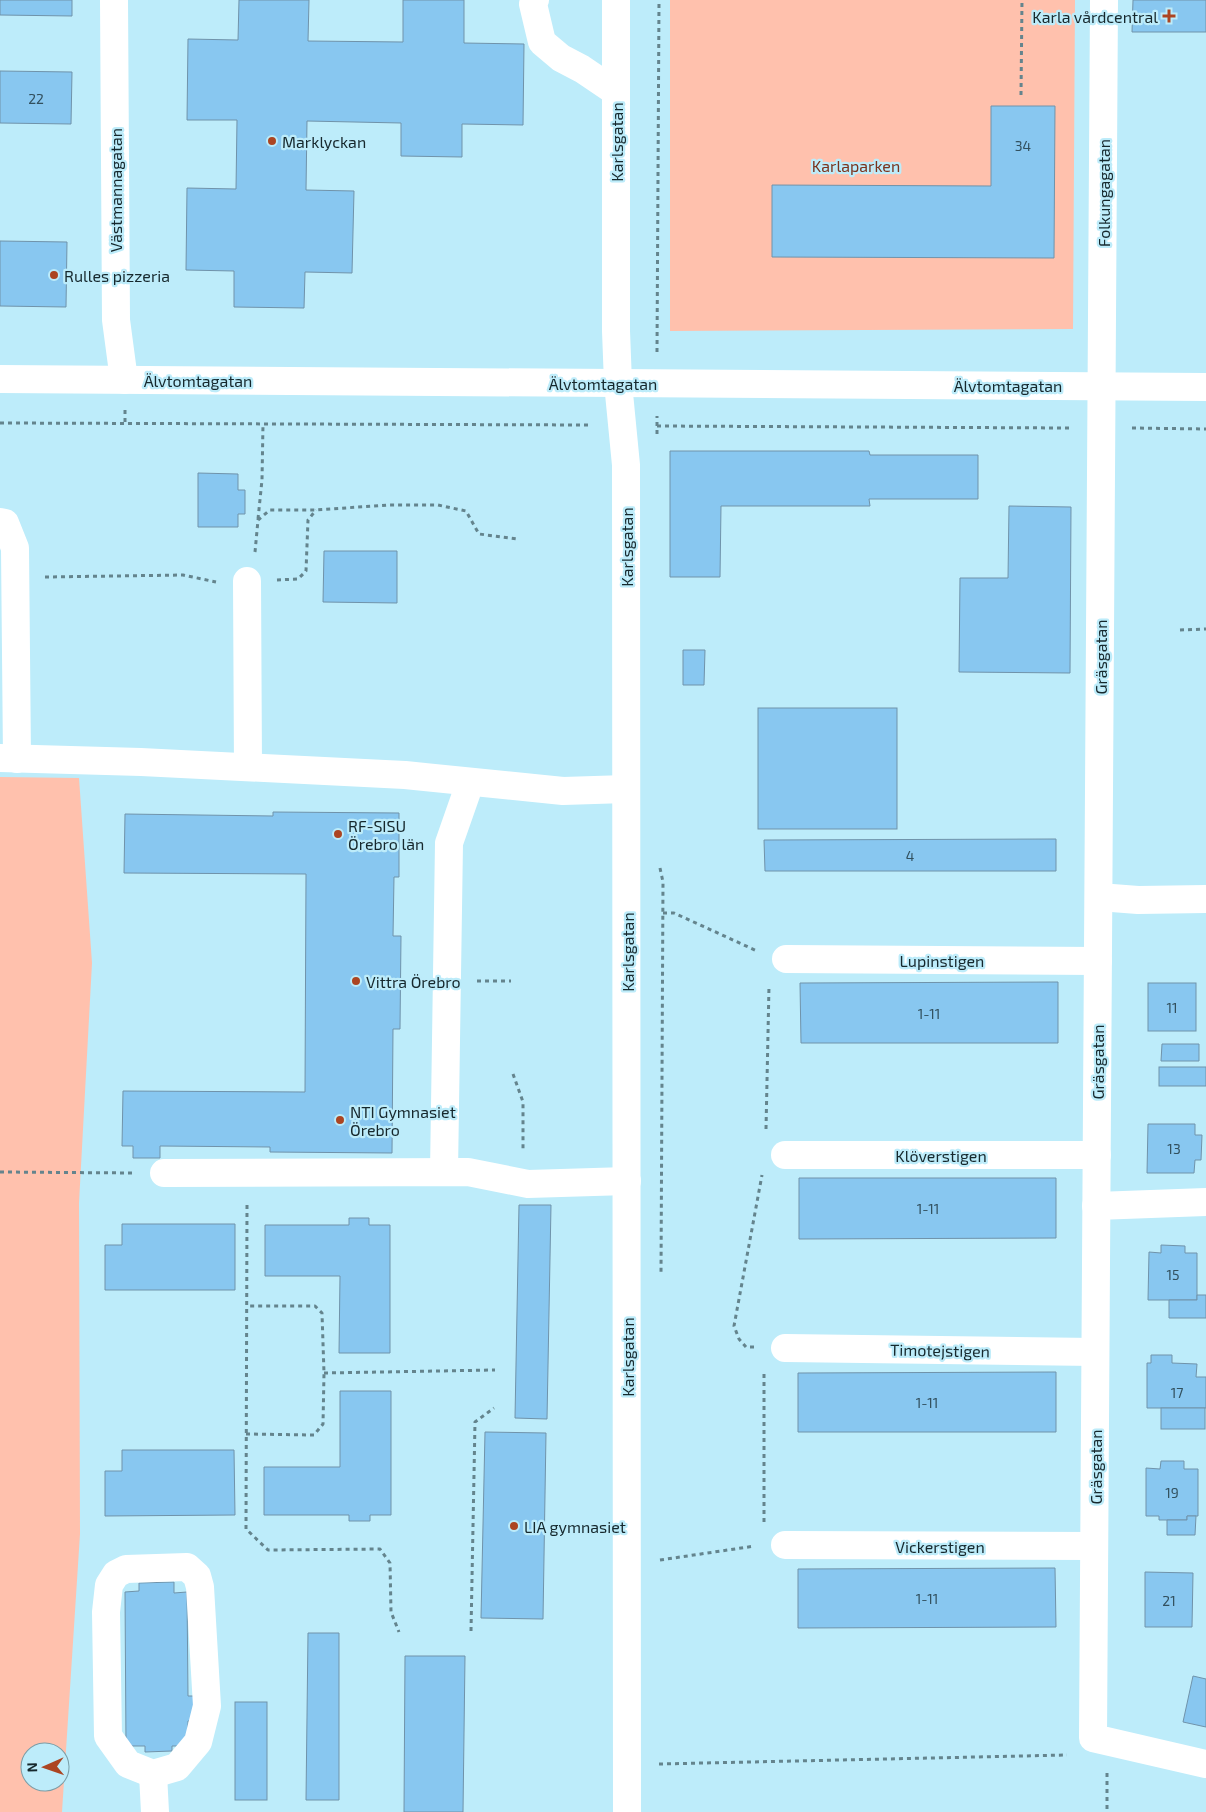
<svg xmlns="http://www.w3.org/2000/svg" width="1206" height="1812" font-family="'Exo 2',sans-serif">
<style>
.green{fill:#ffc1ad;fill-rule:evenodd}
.building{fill:#88c7f0;stroke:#7093aa}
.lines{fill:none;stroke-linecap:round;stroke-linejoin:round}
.path{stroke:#64848d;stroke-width:3;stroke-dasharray:4 4;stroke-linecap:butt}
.minor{stroke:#fff;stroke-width:28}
.poi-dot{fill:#ac4522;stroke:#bdecfa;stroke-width:2}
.labels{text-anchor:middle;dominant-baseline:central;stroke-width:4.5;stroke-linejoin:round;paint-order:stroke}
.number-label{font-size:14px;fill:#32505e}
.poi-label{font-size:16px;fill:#16282d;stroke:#bdecfa;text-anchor:start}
.street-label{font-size:16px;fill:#16282d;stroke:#bdecfa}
.park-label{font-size:16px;fill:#7a331d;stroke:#bdecfa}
</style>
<rect width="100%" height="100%" fill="#bdecfa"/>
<g class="green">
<path d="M670,0H1075L1073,329L670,331Z"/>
<path d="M0,777L79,778L92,963L79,1203L80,1534L62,1812H0ZM30,1752H60V1782H30Z"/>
</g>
<g class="building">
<path d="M0,0H72V16L0,15Z"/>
<path d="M239,0H309L308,41L403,42V0H464V43L524,44L523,125L462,124V157L401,156V123L307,121L306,190L354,191L352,273L305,272L304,308L234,307V271L186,270L187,188L236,189L237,120H187L188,39L238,40Z"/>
<path d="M1133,0H1206V32H1132Z"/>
<path d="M0,71L72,72L71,124L0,123Z"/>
<path d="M991,106H1055L1054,258L772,257V185L991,186Z"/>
<path d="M0,241L67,242L66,307L0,306Z"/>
<path d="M670,451H869L870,455H978V499H869L870,506H721L720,577H670Z"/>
<path d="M198,473L238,474V490H245V514H238V527H198Z"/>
<path d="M1009,506L1071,507L1070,673L959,672L960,578H1008Z"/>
<path d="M324,551H397V603L323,602Z"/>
<path d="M683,650H705L704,685H683Z"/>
<rect x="758" y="708" width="139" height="121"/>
<path d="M273,812L399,813V877H394L393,936H401L400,1029H393L392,1153L270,1152V1147L160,1146V1158H133V1146H122L123,1091L305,1092L306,874L124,873L125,814L273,816Z"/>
<path d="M1056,839V871H765L764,840Z"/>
<path d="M1058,982V1043H801L800,983Z"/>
<rect x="1148" y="983" width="48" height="48"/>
<path d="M1162,1044H1199V1061H1161Z"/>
<rect x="1159" y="1067" width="47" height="19"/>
<path d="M1148,1124H1195V1135H1202L1201,1160H1195L1194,1173H1147Z"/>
<path d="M799,1178H1056V1238L799,1239Z"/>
<path d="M519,1205H551L547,1419L515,1418Z"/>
<path d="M349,1218H369V1225H390V1353H339L340,1276H265V1225H349Z"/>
<path d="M122,1224H235V1290H105V1245H122Z"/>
<path d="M1161,1245L1185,1246V1253H1197V1300H1148L1149,1252L1161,1253Z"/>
<path d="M1197,1295H1206V1318H1169V1300H1197Z"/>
<path d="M1151,1355H1172V1363L1197,1364L1196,1377H1206V1408H1147V1363H1151Z"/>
<path d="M1056,1372V1432H798V1373Z"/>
<path d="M340,1391H391V1515H370V1521H349V1515H264V1467H340Z"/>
<rect x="1161" y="1408" width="44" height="21"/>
<path d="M485,1432L546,1433L543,1619L481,1618Z"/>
<path d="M122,1450H234L235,1515L105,1516V1471H122Z"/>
<path d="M1161,1461H1184V1469H1198V1516H1187V1520H1159V1516H1146V1468L1160,1469Z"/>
<path d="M1187,1516H1196L1195,1535H1167V1520H1187Z"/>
<path d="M1055,1568L1056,1627L798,1628V1569Z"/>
<path d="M1145,1572L1193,1573L1192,1627H1145Z"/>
<path d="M174,1582V1593L187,1592L188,1696H196V1721H188V1746H172V1751L145,1752V1746H126L125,1592L139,1591V1583Z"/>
<path d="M308,1633H339V1800H306Z"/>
<path d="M405,1656H465L463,1812H404Z"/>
<path d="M1193,1676L1206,1679V1727L1183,1722Z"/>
<rect x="235" y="1702" width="32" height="98"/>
</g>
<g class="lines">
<g class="path">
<path d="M1021,95L1022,0"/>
<path d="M657,352L659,0"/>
<path d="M125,410V424"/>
<path d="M0,423L590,425"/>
<path d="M657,426L1070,428"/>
<path d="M1132,428L1206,429"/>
<path d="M657,434V416"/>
<path d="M258,519L262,480L263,424"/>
<path d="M255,552L258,520L270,510H316L388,505H438L466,511L479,534L518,539"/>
<path d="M45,577L183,575L216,582"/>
<path d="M277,580L298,579L306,571L308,520L316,510"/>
<path d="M1180,630L1206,629"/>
<path d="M660,868L663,882L661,1274"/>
<path d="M663,913H674L757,951"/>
<path d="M477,981H511"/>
<path d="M513,1074L523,1102V1152"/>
<path d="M766,1129L769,986"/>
<path d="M0,1172L134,1173"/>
<path d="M247,1205L246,1529L268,1550L380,1549L390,1563L391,1612L399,1632"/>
<path d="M754,1347H746L739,1339L734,1326L762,1175"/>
<path d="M324,1373L495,1370"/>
<path d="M246,1434L314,1435L323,1424L324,1373L322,1313L315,1306H247"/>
<path d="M764,1522V1370"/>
<path d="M660,1560L755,1546"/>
<path d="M471,1631L475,1422L494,1408"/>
<path d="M659,1764L1067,1755"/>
<path d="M1107,1773V1812"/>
</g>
<g class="minor">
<path d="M114,0L116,320L124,380"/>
<path d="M535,0L533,4L542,42L561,58L582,69L616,92"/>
<path d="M616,0V331L618,383L626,465L627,1812"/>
<path d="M1104,0L1093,1738L1206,1764"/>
<path d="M0,379L1206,387"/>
<path d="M0,522L5,523L15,548L17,759"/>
<path d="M247,581L248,767"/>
<path d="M0,758L141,762L405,775L563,791L626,789"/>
<path d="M1099,897L1138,900L1206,899"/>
<path d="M786,959L1098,961"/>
<path d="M785,1155H1097"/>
<path d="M444,1172L449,843L470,783"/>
<path d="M164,1173L468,1172L528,1184L627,1181"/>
<path d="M1096,1206L1206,1202"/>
<path d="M785,1348L1095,1352"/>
<path d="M785,1545L1094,1546"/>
<path d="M187,1567L197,1576L200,1587L207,1706L198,1742L177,1767L153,1774L128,1764L108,1736L106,1612L109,1585L116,1574L126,1569Z"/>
<path d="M153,1774L155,1812"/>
</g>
</g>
<g class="poi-dot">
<path d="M1166.5 8.5h5v5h5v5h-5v5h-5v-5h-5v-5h5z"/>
<circle cx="272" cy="141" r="5"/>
<circle cx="54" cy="275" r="5"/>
<circle cx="338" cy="834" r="5"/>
<circle cx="356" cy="981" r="5"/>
<circle cx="340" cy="1120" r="5"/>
<circle cx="514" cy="1526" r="5"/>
</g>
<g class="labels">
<g class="number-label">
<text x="36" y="98">22</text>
<text x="1023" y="145">34</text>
<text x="910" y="855">4</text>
<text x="1172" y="1007">11</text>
<text x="929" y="1013">1-11</text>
<text x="1174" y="1148">13</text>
<text x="928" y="1208">1-11</text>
<text x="1173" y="1274">15</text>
<text x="1177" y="1392">17</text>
<text x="927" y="1402">1-11</text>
<text x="1172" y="1492">19</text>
<text x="927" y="1598">1-11</text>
<text x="1169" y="1600">21</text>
</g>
<g class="poi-label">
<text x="1158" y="16" text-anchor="end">Karla vårdcentral</text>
<text x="282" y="141">Marklyckan</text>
<text x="64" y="275">Rulles pizzeria</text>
<text x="348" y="825">RF-SISU<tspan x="348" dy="18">Örebro län</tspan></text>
<text x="366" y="981">Vittra Örebro</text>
<text x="350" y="1111">NTI Gymnasiet<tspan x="350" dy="18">Örebro</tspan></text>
<text x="524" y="1526">LIA gymnasiet</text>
</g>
<g class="street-label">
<text transform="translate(616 142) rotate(-90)">Karlsgatan</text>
<text transform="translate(115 190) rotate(-90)">Västmannagatan</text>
<text transform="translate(1103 193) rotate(-90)">Folkungagatan</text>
<text x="198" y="380">Älvtomtagatan</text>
<text x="603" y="383">Älvtomtagatan</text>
<text x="1008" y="385">Älvtomtagatan</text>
<text transform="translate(626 547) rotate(-90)">Karlsgatan</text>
<text transform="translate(1100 657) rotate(-90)">Gräsgatan</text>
<text transform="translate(627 952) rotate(-90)">Karlsgatan</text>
<text x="942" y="960">Lupinstigen</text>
<text transform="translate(1097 1062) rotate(-90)">Gräsgatan</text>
<text x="941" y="1155">Klöverstigen</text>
<text transform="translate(940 1350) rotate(1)">Timotejstigen</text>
<text transform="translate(627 1357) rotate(-90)">Karlsgatan</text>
<text transform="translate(1095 1467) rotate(-90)">Gräsgatan</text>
<text x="940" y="1546">Vickerstigen</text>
</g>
<g class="park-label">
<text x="856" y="165">Karlaparken</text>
</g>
</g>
<g transform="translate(45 1767) rotate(268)"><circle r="24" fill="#bdecfa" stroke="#7a9ea8"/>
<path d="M0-4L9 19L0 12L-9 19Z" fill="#ac4522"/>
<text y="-8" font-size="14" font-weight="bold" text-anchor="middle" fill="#16282d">N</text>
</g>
</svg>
